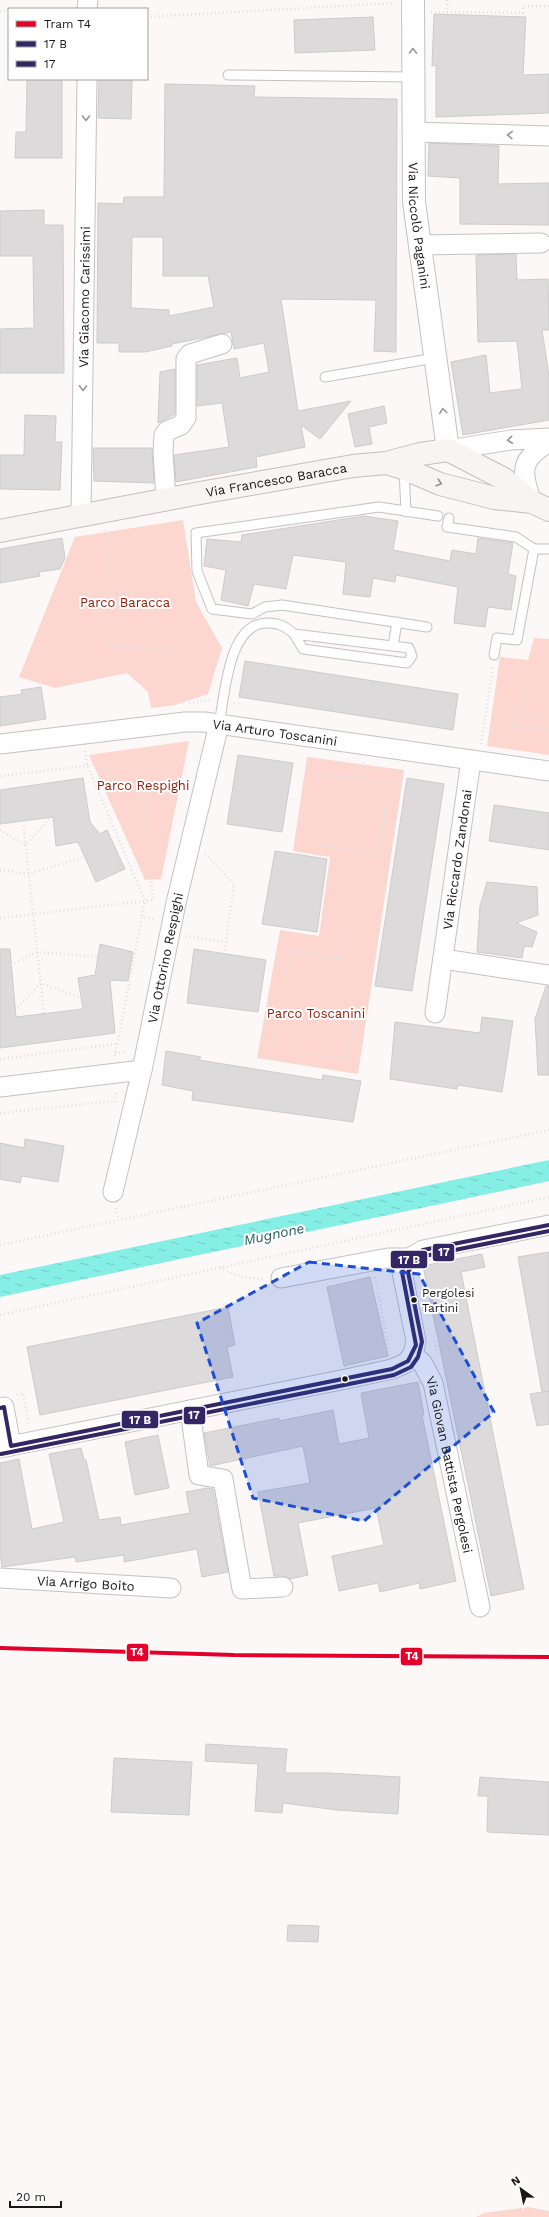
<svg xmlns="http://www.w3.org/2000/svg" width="549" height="2217" font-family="'Work Sans',sans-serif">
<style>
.green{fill:#fdd6cf}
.water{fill:url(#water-ripples)}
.building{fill:#dcdada;stroke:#cdcbcb;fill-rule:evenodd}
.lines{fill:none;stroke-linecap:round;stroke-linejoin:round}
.service-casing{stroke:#c4c2c2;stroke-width:11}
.minor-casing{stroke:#c4c2c2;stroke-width:21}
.tertiary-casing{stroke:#c4c2c2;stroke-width:24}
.primary-casing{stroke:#c6bebc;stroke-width:24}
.path{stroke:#e1e0e0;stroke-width:2.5;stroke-dasharray:1 3;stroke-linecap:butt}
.service{stroke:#fefefe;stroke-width:9}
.minor{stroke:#fefefe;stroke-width:19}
.tertiary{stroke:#fefefe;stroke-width:22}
.primary{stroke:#f8f4f3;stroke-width:22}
.bus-1-casing{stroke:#fff;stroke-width:7}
.bus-2-casing{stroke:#fff;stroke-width:7}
.bus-1{stroke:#322665;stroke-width:4}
.bus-2{stroke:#322665;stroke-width:4}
.tram-1-casing{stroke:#fff;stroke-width:7}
.tram-1{stroke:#e4002b;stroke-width:4}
.oneway{stroke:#979696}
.oneway2{stroke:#949190}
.marked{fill:#1d4ed8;fill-opacity:0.2;stroke:#1d4ed8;stroke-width:3;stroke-dasharray:8 5;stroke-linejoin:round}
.bus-dot{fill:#191717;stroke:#fff;stroke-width:1.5}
.labels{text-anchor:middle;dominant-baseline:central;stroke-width:4;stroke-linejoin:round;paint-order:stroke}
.bus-label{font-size:12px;fill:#191717;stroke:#fff;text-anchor:start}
.street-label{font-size:13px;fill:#191717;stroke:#fff}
.park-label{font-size:13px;fill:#901a05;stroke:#fff}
.water-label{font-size:14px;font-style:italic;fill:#1e5c57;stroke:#fff}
.line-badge{stroke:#fff;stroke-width:1.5}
.badge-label{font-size:11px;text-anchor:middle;font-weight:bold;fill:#fff}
</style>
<defs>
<pattern id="water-ripples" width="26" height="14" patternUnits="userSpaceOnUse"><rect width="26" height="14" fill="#85eee5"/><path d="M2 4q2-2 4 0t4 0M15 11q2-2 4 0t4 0" fill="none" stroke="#72cbc4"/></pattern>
</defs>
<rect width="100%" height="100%" fill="#fbf8f7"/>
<g class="green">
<path d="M183,520L196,602L222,648L208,694L175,705L151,708L148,692L127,673L55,688L19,677L75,537Z"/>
<path d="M534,638L549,639V755L487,746L500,657L528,660Z"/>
<path d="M189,741L161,879L145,880L89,755Z"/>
<path d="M307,757L404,770L358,1074L257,1058L280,930L319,936L330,857L293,851Z"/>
<path d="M528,2207L549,2211V2217H476L484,2213Z"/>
</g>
<path class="water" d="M549,1160V1181L0,1297V1275Z"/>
<g class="building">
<path d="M434,14L526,17L523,75L549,74V113L436,117V65L432,66Z"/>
<path d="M373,17L375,50L295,53L294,20Z"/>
<path d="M27,79H62V158H15L16,132H26Z"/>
<path d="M99,79H132L131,119L98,118Z"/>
<path d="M165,84L255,86L254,97L397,99L396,352L374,351L376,300L281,299L298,411L351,401L320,439L301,425L305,447L256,457L257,467L176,482L174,455L229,447L222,403L197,406V365L237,358L240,378L269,372L264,343L234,349L231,332L172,344V346L145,352H119V343H97L98,203L123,204L124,197H164ZM132,237H163V276H208L214,307L169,316V310L131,308Z"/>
<path d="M429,143L499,146L498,184L549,183V225L460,224V178L428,176Z"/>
<path d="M44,210V225H63L64,373H0V329L34,328L33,256H0V211Z"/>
<path d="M516,254L517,280L548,279L549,330H542L549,376V420L463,435L451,362L486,355L490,393L522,389L517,341L478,342L476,255Z"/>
<path d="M175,369V414L158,423L160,372Z"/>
<path d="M384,406L387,423L369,427L372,444L355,447L348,414Z"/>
<path d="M25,415L56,416L55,442H62L60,490L0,489V455H24Z"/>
<path d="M93,448H152L154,483L94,481Z"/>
<path d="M364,516L398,521L393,550L450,561L452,550L476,554L478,538L513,543L508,574L516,576L511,610L488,607L485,627L454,623L458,587L396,575L395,582L373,578L370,597L343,594L346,562L293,555L286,589L254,584L248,606L221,600L226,570L204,566L207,539L241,542L242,535Z"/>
<path d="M62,538L65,558L60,569L39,572L40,576L0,583V549Z"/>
<path d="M245,661L458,694L453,730L239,697Z"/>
<path d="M41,687L46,719L0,726V697L22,694L21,690Z"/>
<path d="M238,755L293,763L282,832L227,824Z"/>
<path d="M83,778L90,822L100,834L107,830L125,869L96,882L78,842L56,846L53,817L0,824V790Z"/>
<path d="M407,778L444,784L412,991L375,986Z"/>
<path d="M494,805L549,813V850L489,841Z"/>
<path d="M275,851L327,859L317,932L262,924Z"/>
<path d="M487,882L537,887L538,915L516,923L537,932L532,947L524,946L522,958L477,952L480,906Z"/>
<path d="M100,944L133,952L128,981L110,980L115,1033L0,1048V949H10L16,1017L83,1009L78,978L95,975Z"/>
<path d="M194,949L266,960L258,1012L187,1003Z"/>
<path d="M546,986H549V1075H538L535,1019Z"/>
<path d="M482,1017L513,1021L502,1092L458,1085L457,1089L390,1079L395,1022L480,1033Z"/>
<path d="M166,1051L201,1057L199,1060L322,1080L323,1075L361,1081L353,1122L192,1100L193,1091L162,1085Z"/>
<path d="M25,1139L64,1146L58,1182L22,1176L20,1183L0,1179V1143L24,1148Z"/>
<path d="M549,1252V1391L542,1392L518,1257Z"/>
<path d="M482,1254L485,1267L461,1272L524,1589L491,1596L423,1266Z"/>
<path d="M370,1277L388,1356L344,1366L327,1287Z"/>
<path d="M228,1307L235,1345L227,1347L233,1377L40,1415L27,1347Z"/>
<path d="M418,1382L424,1415H422L456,1581L420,1589L419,1583L380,1592L378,1583L339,1591L332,1556L384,1545L376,1508L298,1523L308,1575L290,1579L283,1576H274L258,1492L310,1483L303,1446L210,1466L204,1433L279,1418V1421L333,1410L339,1444L369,1438L361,1393Z"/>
<path d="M549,1391V1424L537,1426L530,1394Z"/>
<path d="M158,1435L169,1488L135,1495L125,1442Z"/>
<path d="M81,1448L84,1460H86L99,1520L120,1517L121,1525L190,1513L186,1492L207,1488L213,1489L228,1572L202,1577L197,1549L124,1562V1555L76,1562L75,1557L2,1567L0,1551V1463L19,1459L32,1529L64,1522L49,1454Z"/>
<path d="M206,1744L287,1749L285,1773H329L400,1777L398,1814L337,1810L283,1803L282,1813L255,1811L258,1764L205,1761Z"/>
<path d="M114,1758L192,1762L189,1815L111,1812Z"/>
<path d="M480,1777L549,1782V1835L487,1832L488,1796H478Z"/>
<path d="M288,1925L319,1926L318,1942L287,1941Z"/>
</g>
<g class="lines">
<g class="service-casing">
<g id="service">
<path d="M228,75L413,77"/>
<path d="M325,377L435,358"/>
<path d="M404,469L406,512"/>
<path d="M449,518L447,527L516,537L534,549"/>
<path d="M427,627L282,605L265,607L252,614L212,609L197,571L196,533L379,507L438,516"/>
<path d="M393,646L397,622"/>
<path d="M494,655L497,638L517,640L534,549H549"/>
<path d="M219,724C225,695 228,623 267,623C279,623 285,626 294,634L409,648L412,656L407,663L303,649L294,634"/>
</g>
</g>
<g class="minor-casing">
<g id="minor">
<path d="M87,9L88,0"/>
<path d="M413,132L549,136"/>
<path d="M419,245L541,243"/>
<path d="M448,450L511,440L549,438"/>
<path d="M166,500L163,452L164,435L167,431L181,425L186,418V359L190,354L222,344"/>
<path d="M532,502C521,472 519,460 549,442"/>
<path id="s1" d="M81,516L87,79"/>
<path id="s2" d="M0,744L185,722H204L549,771"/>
<path d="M443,959L549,975"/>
<path id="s3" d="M435,1013L471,760"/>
<path d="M0,1087L142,1070"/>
<path id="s4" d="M113,1192L142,1070L176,903L219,724"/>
<path d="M281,1278L388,1258H409L423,1250L549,1225"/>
<path id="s5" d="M413,1354L423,1364L433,1383L480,1607"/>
<path d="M0,1408L4,1407L11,1446"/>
<path d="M190,1410L199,1475L223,1479L242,1589L283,1587"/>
<path d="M0,1448L346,1379L392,1369L406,1363L413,1354L416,1341L402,1272L403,1267L409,1258"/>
<path id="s6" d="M0,1578L171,1588"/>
</g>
</g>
<g class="tertiary-casing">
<g id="tertiary">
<path id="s7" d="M413,0L414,202L448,450"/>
</g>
</g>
<g class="primary-casing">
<g id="primary">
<path d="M386,463L403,468L440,484L494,498L532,502L549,510"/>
<path id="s8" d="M0,531L200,493L353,466L386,463L420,454L448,450L504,479L532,502"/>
</g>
</g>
<g class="path">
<path d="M447,0V12L523,13V6H549"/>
<path d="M0,11H9"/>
<path d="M431,12H447"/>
<path d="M147,17L395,3"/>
<path d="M105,530L109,570L107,584L112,609L102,622L100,629L107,642L112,645L174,652L179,655L182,705"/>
<path d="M109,570L136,604L163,651"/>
<path d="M189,703L211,700"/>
<path d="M234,703L242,704"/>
<path d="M520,713L540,716L549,709"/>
<path d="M512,725L549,731"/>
<path d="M481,744L493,667"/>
<path d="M498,746L520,713L529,680L549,683"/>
<path d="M85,751L87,765L145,901L142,917"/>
<path d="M318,774L390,783L379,855L308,842Z"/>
<path d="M0,776L99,764L143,796L153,899"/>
<path d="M361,779L364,762"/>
<path d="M23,821L44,1013"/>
<path d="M0,830L26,845L50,818"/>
<path d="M205,854L234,884L226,942"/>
<path d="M0,870L29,874L84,857"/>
<path d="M0,918L154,900"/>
<path d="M186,936L226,942L225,954"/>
<path d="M339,958L363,961L348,1059L273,1048L290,951L339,958L356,851"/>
<path d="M11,965L37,952L98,957"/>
<path d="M15,1010L41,983L81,998"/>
<path d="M115,1053L127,1052"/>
<path d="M115,1056L142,917L155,919"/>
<path d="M0,1059L117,1044"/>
<path d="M115,1102L116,1091"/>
<path d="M0,1113L115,1101"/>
<path d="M116,1208L118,1219"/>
<path d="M0,1245L549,1130"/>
<path d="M220,1267C234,1277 248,1278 264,1279"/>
<path d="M375,1277L389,1351"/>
<path d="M0,1315L549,1197"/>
<path d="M435,1341L437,1352"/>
<path d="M17,1395L23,1393L29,1426"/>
</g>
<use href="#service" class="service"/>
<use href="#minor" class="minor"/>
<use href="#tertiary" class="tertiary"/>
<use href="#primary" class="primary"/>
<g class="bus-1-casing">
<path id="bus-1" d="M0,1408L4,1407L11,1446L392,1369L408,1361L416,1345L402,1272L407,1261L423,1250L549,1225"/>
</g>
<g class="bus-2-casing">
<path id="bus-2" d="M1,1454L394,1375L411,1367L418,1357L422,1342L408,1272L414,1263L425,1256L549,1231"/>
</g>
<use href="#bus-1" class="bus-1"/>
<use href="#bus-2" class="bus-2"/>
<g class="tram-1-casing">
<path id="tram-1" d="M0,1648L234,1655L549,1657"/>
</g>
<use href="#tram-1" class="tram-1"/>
</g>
<defs><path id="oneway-chevron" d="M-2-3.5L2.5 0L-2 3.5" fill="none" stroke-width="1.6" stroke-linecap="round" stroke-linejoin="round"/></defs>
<g class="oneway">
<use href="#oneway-chevron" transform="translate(413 51) rotate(-90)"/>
<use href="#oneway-chevron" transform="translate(86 118) rotate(91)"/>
<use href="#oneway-chevron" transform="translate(510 135) rotate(-178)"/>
<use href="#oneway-chevron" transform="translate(83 388) rotate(91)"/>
<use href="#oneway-chevron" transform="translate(443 411) rotate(-98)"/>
<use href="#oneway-chevron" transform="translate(510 440) rotate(174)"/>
</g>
<use class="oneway2" href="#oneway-chevron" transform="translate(439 483) rotate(17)"/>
<path class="marked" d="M309,1262L419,1274L494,1412L364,1521L253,1498L197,1323Z"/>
<g class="bus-dot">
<circle cx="414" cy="1300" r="3.5"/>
<circle cx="345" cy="1379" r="3.5"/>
</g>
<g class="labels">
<g class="bus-label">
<text x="422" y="1293">Pergolesi<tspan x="422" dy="15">Tartini</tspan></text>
</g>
<g class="street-label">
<text stroke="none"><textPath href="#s7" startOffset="226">Via Niccolò Paganini</textPath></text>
<text stroke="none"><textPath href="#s1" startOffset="219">Via Giacomo Carissimi</textPath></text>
<text stroke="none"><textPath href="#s8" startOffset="281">Via Francesco Baracca</textPath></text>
<text stroke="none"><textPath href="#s2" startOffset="277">Via Arturo Toscanini</textPath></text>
<text stroke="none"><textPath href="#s3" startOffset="155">Via Riccardo Zandonai</textPath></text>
<text stroke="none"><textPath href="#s4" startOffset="240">Via Ottorino Respighi</textPath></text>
<text stroke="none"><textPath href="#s5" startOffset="119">Via Giovan Battista Pergolesi</textPath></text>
<text stroke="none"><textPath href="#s6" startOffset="86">Via Arrigo Boito</textPath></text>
</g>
<g class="park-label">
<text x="125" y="602">Parco Baracca</text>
<text x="143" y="785">Parco Respighi</text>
<text x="316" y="1013">Parco Toscanini</text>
</g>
<g class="water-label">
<text transform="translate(274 1234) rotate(-12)">Mugnone</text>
</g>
</g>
<g class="line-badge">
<rect x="432" y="1243" width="23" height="19" rx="4" fill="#322665"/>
<rect x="390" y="1250" width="38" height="19" rx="4" fill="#322665"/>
<rect x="183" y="1406" width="23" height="19" rx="4" fill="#322665"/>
<rect x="121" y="1410" width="38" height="19" rx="4" fill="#322665"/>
<rect x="126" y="1643" width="23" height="19" rx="4" fill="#e4002b"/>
<rect x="400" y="1647" width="23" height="19" rx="4" fill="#e4002b"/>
</g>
<g class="badge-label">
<text x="444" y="1256">17</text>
<text x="409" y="1264">17 B</text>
<text x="194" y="1419">17</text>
<text x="140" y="1424">17 B</text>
<text x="137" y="1656">T4</text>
<text x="412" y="1660">T4</text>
</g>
<rect x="8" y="8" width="140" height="72" fill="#ffffff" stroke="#a3a2a2"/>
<rect x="16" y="21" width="20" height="6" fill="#e4002b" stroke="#a3a2a2"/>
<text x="44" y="28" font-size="12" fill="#191717">Tram T4</text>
<rect x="16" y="41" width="20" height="6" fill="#322665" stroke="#a3a2a2"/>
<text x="44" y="48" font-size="12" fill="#191717">17 B</text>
<rect x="16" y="61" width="20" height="6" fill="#322665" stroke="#a3a2a2"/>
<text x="44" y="68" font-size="12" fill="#191717">17</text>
<g transform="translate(521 2189) rotate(327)" stroke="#ffffff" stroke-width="3" paint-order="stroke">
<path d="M0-3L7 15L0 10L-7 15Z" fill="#191717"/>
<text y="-6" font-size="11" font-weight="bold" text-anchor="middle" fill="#191717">N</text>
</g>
<path d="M10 2201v6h51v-6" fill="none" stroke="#191717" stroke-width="2"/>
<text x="16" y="2201" font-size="12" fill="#191717" stroke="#ffffff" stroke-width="3" paint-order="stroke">20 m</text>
</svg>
